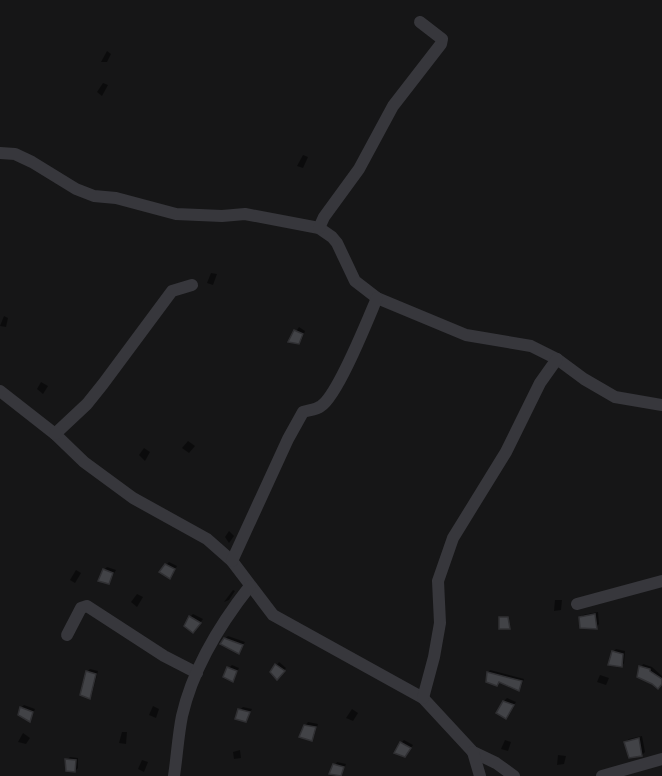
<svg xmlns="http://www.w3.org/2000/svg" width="662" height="776" font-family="Roboto,sans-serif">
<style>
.shadow{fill:#0007}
.building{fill:#424347;stroke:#303033;stroke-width:1.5}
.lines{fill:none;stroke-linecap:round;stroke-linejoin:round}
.minor{stroke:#37373c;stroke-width:12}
</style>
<rect width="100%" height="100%" fill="#161617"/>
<g class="shadow">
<path d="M107,51L111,54L107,62H101Z"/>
<path d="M103,83L108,85L102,96L97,92Z"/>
<path d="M303,155L308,157L303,168L297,166Z"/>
<path d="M211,273L217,274L213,285L207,283Z"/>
<path d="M4,316L8,318L6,327L0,326Z"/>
<path d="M299,327L305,331L302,339L298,342L290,341Z"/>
<path d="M41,382L48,386L43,394L37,389Z"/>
<path d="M188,441L195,446L189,453L182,448Z"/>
<path d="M144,448L150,452L145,461L139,455Z"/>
<path d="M229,531L234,536L229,543L225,537Z"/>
<path d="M169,562L177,566L172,574L166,565Z"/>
<path d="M107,567L116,570L109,582L104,570Z"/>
<path d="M76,570L81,573L75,583L70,580Z"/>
<path d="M233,590L235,591L229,600L224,602Z"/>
<path d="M137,594L143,597L137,607L131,602Z"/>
<path d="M555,600H562L561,610L554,611Z"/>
<path d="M598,612L599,624L596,627L580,618L583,615Z"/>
<path d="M193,614L203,619L196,628L190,617Z"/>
<path d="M228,636L245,642L238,652L225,639Z"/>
<path d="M616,649L625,651L624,663L621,666L613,652Z"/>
<path d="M279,662L286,668L277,678L272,672Z"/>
<path d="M643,664L652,667L662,676V682L638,676Z"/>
<path d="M232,665L239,668L233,680L229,668Z"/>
<path d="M90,669L98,671L92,694L89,697L87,672Z"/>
<path d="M490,670L524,679L521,687L519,689L488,673Z"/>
<path d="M600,675L609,678L606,685L597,682Z"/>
<path d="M507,698L516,702L508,714L504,701Z"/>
<path d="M24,705L35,709L30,720L21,708Z"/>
<path d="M153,706L159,709L156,718L149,715Z"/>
<path d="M243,707L252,709L246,720L240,710Z"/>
<path d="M352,709L358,713L353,721L346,718Z"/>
<path d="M308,722L318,724L314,736L311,739L305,726Z"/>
<path d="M122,732H127L126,744L119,743Z"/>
<path d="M23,733L30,738L26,744L18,742Z"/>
<path d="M642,736L645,752L642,755L626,742L629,739Z"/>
<path d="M404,740L413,745L408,752L401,743Z"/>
<path d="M505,740L511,742L508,751L501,749Z"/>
<path d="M240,750L241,758L234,759L233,752Z"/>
<path d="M558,755L566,756L564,764L557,765Z"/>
<path d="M70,757L78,758V768L75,771L67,760Z"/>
<path d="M142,760L148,762L144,772L138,769Z"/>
<path d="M337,762L346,764L341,776L331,773Z"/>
</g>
<g class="building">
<path d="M294,330L303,334L299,344L288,342Z"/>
<path d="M165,564L175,569L170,579L159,572Z"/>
<path d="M103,569L113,573L109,584L98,581Z"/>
<path d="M595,614L597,629L580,628L579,617Z"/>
<path d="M189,616L201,623L193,633L184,626Z"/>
<path d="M499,617H508L510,629H499Z"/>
<path d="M224,638L243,645L239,654L220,644Z"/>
<path d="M612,651L623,654L622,667L608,665Z"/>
<path d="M275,664L285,671L277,680L270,672Z"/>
<path d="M639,666L650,669V671L662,679V684L658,689L652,684L637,677Z"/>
<path d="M227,667L237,671L233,682L223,677Z"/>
<path d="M86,671L96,674L90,699L80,695Z"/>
<path d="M487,672L522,681L519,691L499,682L497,686L486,682Z"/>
<path d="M503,701L514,705L506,719L496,713Z"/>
<path d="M20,707L33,712L30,722L18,715Z"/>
<path d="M238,709L250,712L246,722L235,719Z"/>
<path d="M304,725L316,727L312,741L299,737Z"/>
<path d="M639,738L642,756L629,758L624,742Z"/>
<path d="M400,742L411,748L405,757L394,753Z"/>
<path d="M65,759L76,760L75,772L66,771Z"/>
<path d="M333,764L344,767L341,776L329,774Z"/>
</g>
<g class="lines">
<g class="minor">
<path d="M0,153L15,154L32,162L76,189L94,196L116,198L176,214L222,216L245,214L319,228L332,237L337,243L355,281L377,298L466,335L531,346L557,359L584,379L615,397L662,405"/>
<path d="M319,228L324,217L359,169L393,106L441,44L442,39L420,22"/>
<path d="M0,391L55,434L84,462L133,498L207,539L232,561L273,615L423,698L473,752L496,763L514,776"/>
<path d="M55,434L87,404L103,384L172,291L192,285"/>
<path d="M232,561L288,439L303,412C309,410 316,410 321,406C338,395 368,319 377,298"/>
<path d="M577,604L662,581"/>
<path d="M67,635L81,608L87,606L164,656L197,673"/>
<path d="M423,698L434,657L440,623L438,581L453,538L506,452L540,383L557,359"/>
<path d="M473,752L480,776"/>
<path d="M174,776C177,756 178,736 182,716C193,668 220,624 250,586"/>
<path d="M602,776L662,759"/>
</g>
</g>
</svg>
